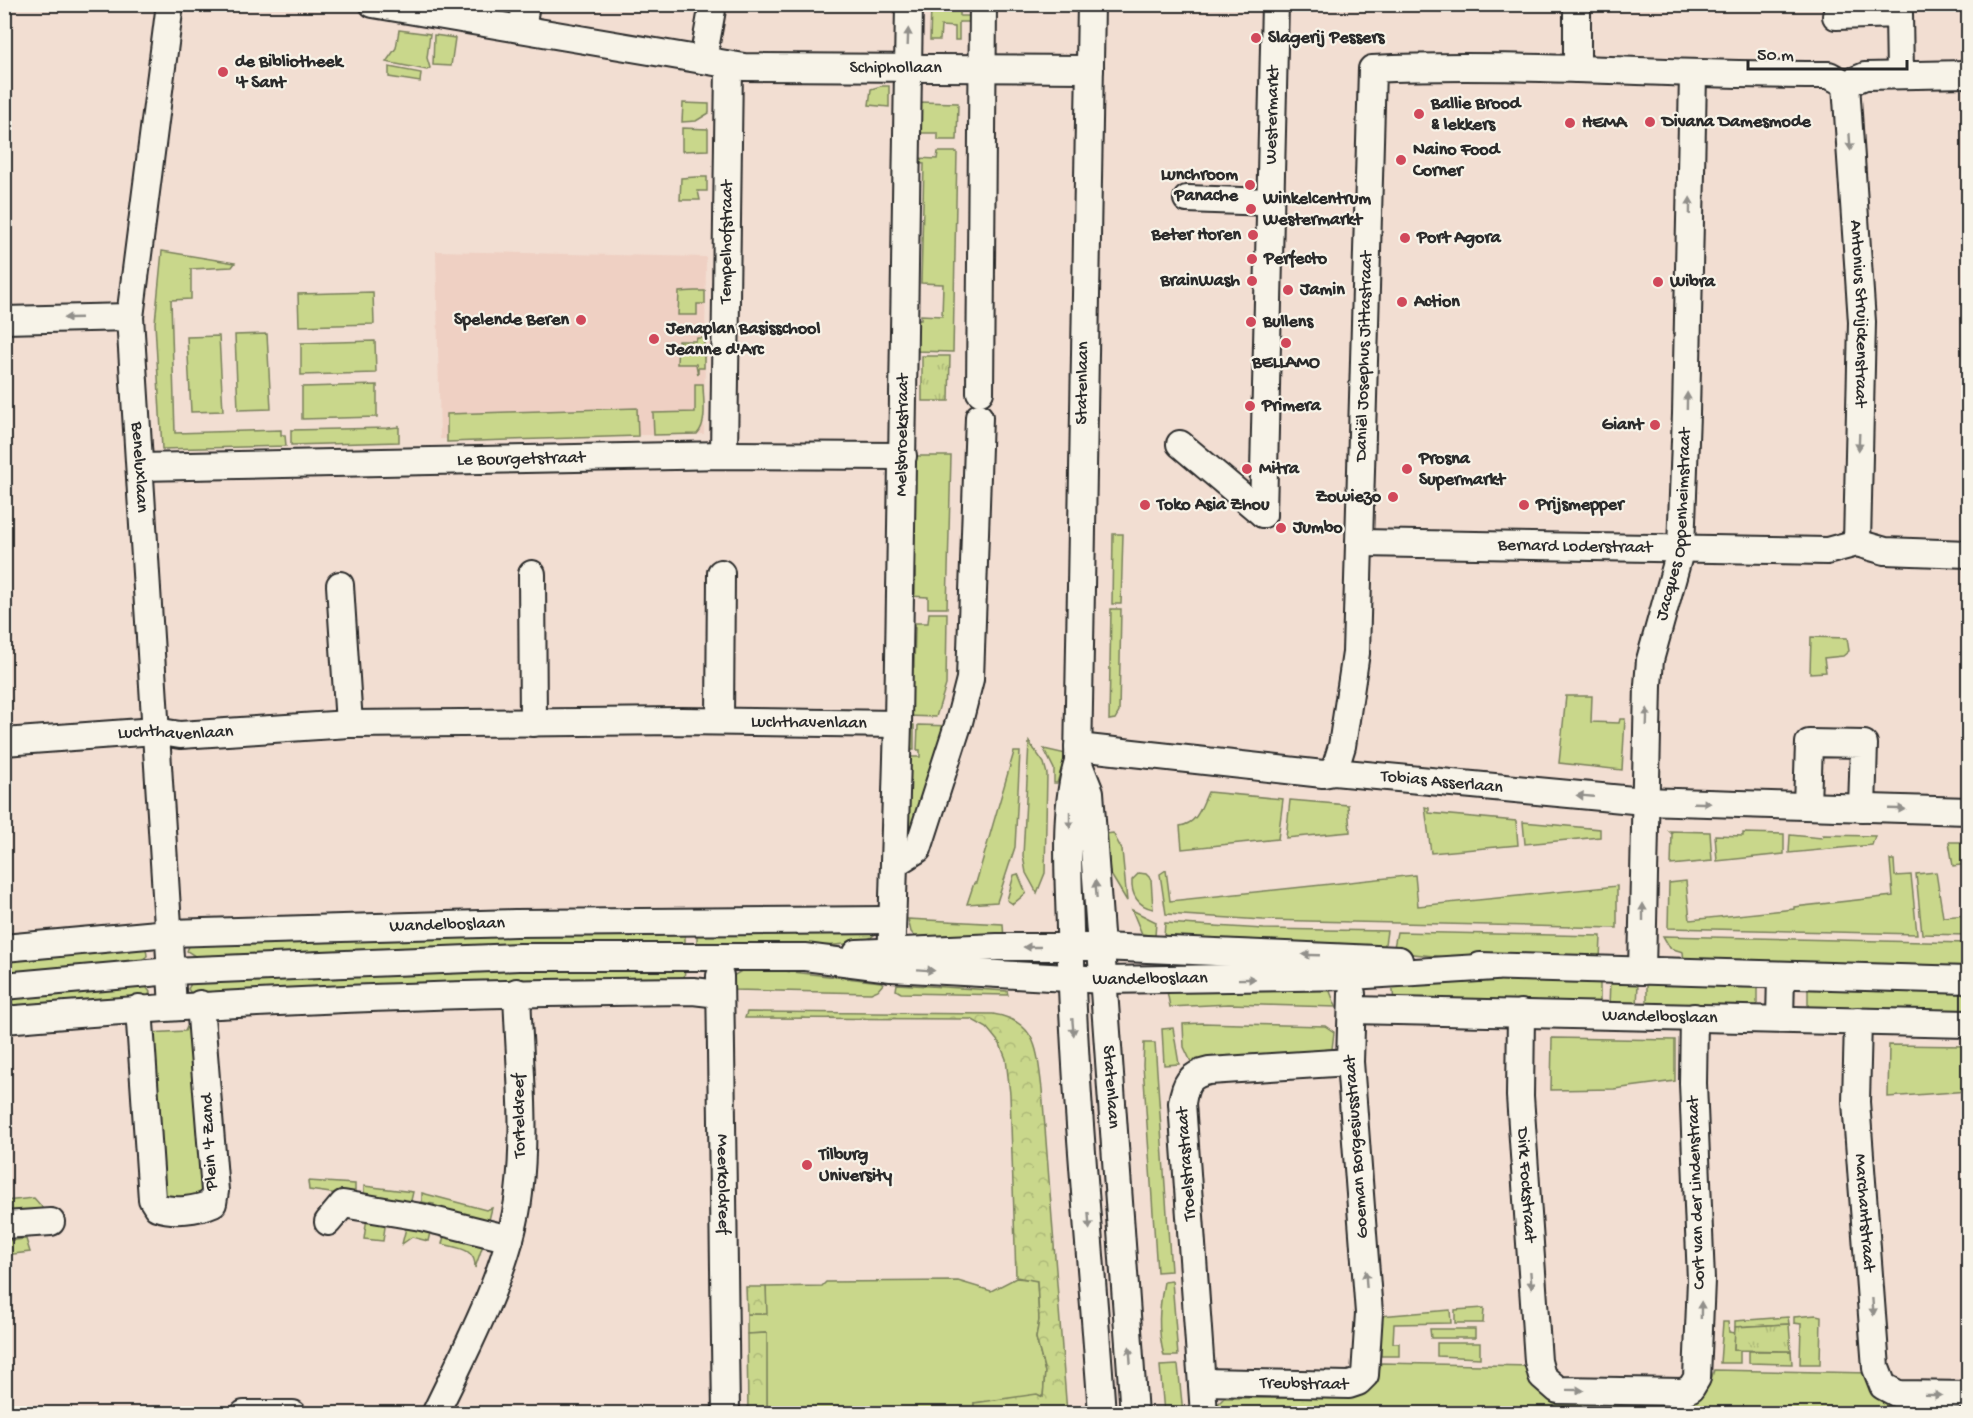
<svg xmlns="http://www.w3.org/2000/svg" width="1973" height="1418" font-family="'Gochi Hand',sans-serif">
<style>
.built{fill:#efd0c3}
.grass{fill:#c9d78b;stroke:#7a815b;stroke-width:1.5}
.forest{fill:url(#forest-crowns);stroke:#7a815b;stroke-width:1.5}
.park{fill:url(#park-tufts);stroke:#7a815b;stroke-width:1.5}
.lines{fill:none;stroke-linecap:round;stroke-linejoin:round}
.minor-casing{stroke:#2b2b2b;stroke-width:30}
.minor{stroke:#f7f3e8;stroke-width:26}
.oneway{fill:#918f8a}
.poi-dot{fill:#d1495b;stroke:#f7f3e8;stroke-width:2}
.labels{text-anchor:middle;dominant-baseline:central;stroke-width:4.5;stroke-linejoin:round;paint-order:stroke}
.poi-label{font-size:18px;font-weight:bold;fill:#2b2b2b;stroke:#f7f3e8;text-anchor:start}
.street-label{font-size:18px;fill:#2b2b2b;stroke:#f7f3e8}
</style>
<defs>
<pattern id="forest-crowns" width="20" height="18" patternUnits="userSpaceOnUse" patternTransform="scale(1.5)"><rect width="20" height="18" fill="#c9d78b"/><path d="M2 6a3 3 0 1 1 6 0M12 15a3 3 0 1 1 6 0" fill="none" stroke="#adb978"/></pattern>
<pattern id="park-tufts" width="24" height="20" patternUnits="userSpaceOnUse" patternTransform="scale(1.5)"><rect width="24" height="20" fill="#c9d78b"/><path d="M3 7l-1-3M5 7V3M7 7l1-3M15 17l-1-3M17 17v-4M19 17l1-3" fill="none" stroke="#adb978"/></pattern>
</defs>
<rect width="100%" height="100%" fill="#f2ded2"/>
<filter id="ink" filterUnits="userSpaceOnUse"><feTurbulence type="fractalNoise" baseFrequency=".0167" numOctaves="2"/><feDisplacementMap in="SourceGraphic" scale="12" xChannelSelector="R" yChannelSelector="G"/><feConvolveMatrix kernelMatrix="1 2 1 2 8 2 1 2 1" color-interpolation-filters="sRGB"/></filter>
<g filter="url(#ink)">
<path class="built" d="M436,251L706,257L704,434L440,439Z"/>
<g class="grass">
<path d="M931,5H960V16H974L972,22H959V40H955V27L941,26L940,40H930Z"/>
<path d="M399,30L430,34L427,58L430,68L427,70L386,62L396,48Z"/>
<path d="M434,35L455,38L451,66L433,65Z"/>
<path d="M389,67L421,73L420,82L389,77Z"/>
<path d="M881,86H889V107L869,105L871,89Z"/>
<path d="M918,102L958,103L957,140H938V133H918Z"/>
<path d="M683,103L709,104V113L696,121L682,122Z"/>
<path d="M682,128L708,129V150L682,151Z"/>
<path d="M938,152H957L953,352L914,351V320H921V315L942,316L943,284L921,283L924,164L917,163V158L937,159Z"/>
<path d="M696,177H707V191H698L700,200H680L681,178Z"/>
<path d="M162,251L235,263L232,267L191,269V299L171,300L175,433L281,430V435H285L286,446L162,449L155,323Z"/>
<path d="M694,291H705V304H697V315H678L679,292Z"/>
<path d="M373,292L374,324L299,326L298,294Z"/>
<path d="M267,334L271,409L238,410L235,335Z"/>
<path d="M219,336L223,411L191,412L187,337Z"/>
<path d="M697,338H704V368H698V375L696,364H677L678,341H696Z"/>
<path d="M375,341L376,373L301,375V343Z"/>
<path d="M695,384H703C703,399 708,423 697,434L654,435L653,413L695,412Z"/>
<path d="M377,385V417L302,419V387Z"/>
<path d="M637,408L638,436L447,442V414Z"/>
<path d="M399,425V442L291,445V430L388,428L398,427Z"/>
<path d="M912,456H951L947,608H928V597L909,596L915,594L916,555H910Z"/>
<path d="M1113,534H1123L1121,604H1112Z"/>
<path d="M1111,609H1121L1119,712L1115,719L1109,720Z"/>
<path d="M929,613H947L946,685L936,717L907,716L908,667H914L915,628L909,627V623H928Z"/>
<path d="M1811,637L1847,638L1849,651L1843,656L1824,658L1826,672L1810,673Z"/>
<path d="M1566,696H1592L1591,722L1619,723L1620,719H1625L1622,770L1559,763Z"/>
<path d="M907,725H914V750H910V757H920V750H917L918,725L954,726L909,838L907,837Z"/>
<path d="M1029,742L1044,763L1047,774L1045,873L1037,893L1026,873L1023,856Z"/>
<path d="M1044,749L1066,754L1057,783H1054V769Z"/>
<path d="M1014,752H1020L1015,847L997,902L967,904L974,883H976Z"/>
<path d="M1208,792L1283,799L1278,839L1182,849L1180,826C1198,823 1201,807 1208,792Z"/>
<path d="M1290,800L1348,805L1350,832L1286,838Z"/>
<path d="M1425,807L1429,808V813L1516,821L1518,845L1431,853Z"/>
<path d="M1523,822L1600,829V837L1525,844Z"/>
<path d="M1669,831L1710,832L1712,861L1671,865L1672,834Z"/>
<path d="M1113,833L1122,850L1127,901L1110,873L1106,834Z"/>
<path d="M1743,833L1784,834V854L1717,861L1715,835L1743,836Z"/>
<path d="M1790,835L1822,838L1823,835L1875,836L1872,845L1789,853Z"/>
<path d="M1949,842H1968V864L1953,866Z"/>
<path d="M1890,860H1894L1895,876L1911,875L1917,934L1668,928L1669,883L1686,881L1690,920L1794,909V907L1893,896Z"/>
<path d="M1166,870L1170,901L1415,875L1418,906L1617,886V928L1263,920L1166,914L1160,874Z"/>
<path d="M1936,872L1943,917L1968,915V935L1922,934L1916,874Z"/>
<path d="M1139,873L1146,874L1151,879L1153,909C1138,906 1131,895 1132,880Z"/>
<path d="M1018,874L1026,893L1013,904L1007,900L1014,875Z"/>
<path d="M1132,910L1156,922L1155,936L1142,934Z"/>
<path d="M908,919L1003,924L1004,940H918L911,932Z"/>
<path d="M1165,923L1264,929L1387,931L1384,951L1350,944L1164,936Z"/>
<path d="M685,930V945L453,947L198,958L187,951L190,944Z"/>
<path d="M697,930L872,932L874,935C858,953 727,945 697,945Z"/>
<path d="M1397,932L1601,936L1600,960L1444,957L1393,952Z"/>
<path d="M1663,936L1968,943V968L1684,962L1683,952L1670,948Z"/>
<path d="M146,948L147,956L139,962L5,972V957Z"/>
<path d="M685,967L684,982L192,995L188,989L192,982L455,969Z"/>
<path d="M748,967L881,982L883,984L878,990L871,993L733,990V976Z"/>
<path d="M1432,977L1600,980V1007L1394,1003L1392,979Z"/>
<path d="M1610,980L1638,983L1637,1008H1609Z"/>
<path d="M1647,983L1757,984V1011L1647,1008Z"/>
<path d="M897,984L1007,991L1008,995L901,993L896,990Z"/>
<path d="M145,985L150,992L148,997L5,1009V994Z"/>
<path d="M1808,985L1968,988V1015L1808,1012Z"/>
<path d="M1166,986H1328L1336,1007L1229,1004L1170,1007Z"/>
<path d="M1202,1023L1325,1026L1334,1032L1332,1049L1192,1064L1184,1047L1183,1024Z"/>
<path d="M193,1026L205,1188L200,1197L163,1199L149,1033L185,1031L187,1027Z"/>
<path d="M1173,1028L1179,1064L1164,1065L1162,1029Z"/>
<path d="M1552,1038L1675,1040V1081L1614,1089L1551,1090Z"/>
<path d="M1144,1043H1155L1171,1271L1157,1272L1143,1065Z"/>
<path d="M1889,1045L1968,1046V1091L1888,1097Z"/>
<path d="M308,1181L355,1184V1193L353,1196L309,1190Z"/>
<path d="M364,1186L413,1192L410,1205L364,1197Z"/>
<path d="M422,1193L486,1210L492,1208L488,1224L433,1210L434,1204L422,1202Z"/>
<path d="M34,1198L42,1207V1211L5,1215V1201Z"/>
<path d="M367,1217L386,1220L383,1241L364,1239Z"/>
<path d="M407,1224L431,1229L428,1241L412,1237L402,1244Z"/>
<path d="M445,1232L484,1242L475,1268C476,1248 457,1248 442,1244Z"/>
<path d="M26,1239L30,1252L5,1255V1241Z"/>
<path d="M1016,1278L1037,1280L1039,1320L1036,1338L1045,1372L1043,1398L974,1403V1413H767L766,1333L747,1334V1314H766V1287L822,1286L826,1282L958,1281L991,1291Z"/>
<path d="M1172,1281L1178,1356H1164C1157,1329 1159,1309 1164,1282Z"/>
<path d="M1484,1308L1483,1323H1455V1310Z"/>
<path d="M1450,1310L1451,1323L1394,1324L1393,1343H1399V1356H1381L1380,1316Z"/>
<path d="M1816,1315L1821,1316L1820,1364H1800L1801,1324L1794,1323V1317Z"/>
<path d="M1788,1317L1789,1324L1735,1327V1321Z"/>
<path d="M1723,1322H1728L1729,1332L1735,1333L1734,1350H1740V1363H1720Z"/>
<path d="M1430,1329H1475V1338H1431Z"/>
<path d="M1437,1343H1480V1358L1437,1356Z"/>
<path d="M1749,1351H1791L1792,1364L1749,1363Z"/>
<path d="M1381,1363L1532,1366L1536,1379L1702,1393L1710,1383L1714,1370L1870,1373L1968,1407V1413L1215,1414L1216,1406L1224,1398H1353C1369,1392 1378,1380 1381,1363Z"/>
<path d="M1178,1365L1183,1413H1164L1160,1366Z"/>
</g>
<g class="forest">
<path d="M747,1012L993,1014C1038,1021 1037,1052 1042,1089L1067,1413H974V1403L1037,1394L1043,1397L1045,1372L1036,1338L1039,1320L1037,1281L1016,1277L1010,1094L1006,1059L1000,1044L987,1028L971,1019L745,1018Z"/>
<path d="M746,1287H766L767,1314H747Z"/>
<path d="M767,1333V1413H748L747,1334Z"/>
</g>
<g class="park">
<path d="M922,356H950L949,401H922Z"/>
<path d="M1789,1324L1791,1351L1734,1350L1735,1327Z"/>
</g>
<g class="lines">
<g class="minor-casing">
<g id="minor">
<path id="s1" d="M170,4L130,317L173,1006"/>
<path id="s2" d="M373,4L744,67L1090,69"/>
<path d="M1091,4L1078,762C1063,809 1069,879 1070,929C1074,1091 1091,1252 1102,1414"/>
<path d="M1577,4V69"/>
<path d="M1836,16L1899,14L1900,75"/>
<path d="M522,29L526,4"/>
<path d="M703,60L713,4"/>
<path id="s3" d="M1846,84L1862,322L1857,543"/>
<path d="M1187,199L1269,202"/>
<path d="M4,320L130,317"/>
<path d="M980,392L983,4"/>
<path d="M1180,444L1263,514"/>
<path id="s4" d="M724,455L729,65"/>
<path id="s5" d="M140,467L724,455L903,456"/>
<path id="s6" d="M1263,514L1275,4"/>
<path id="s7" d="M1361,543L1827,551L1857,543L1885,551L1968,554"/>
<path d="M532,574L533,723"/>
<path d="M340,585L349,724"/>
<path d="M720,721L721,573"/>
<path id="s8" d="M4,742L155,731L180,735L349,724L682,721L898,724"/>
<path id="s9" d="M1078,747L1323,774L1334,772L1644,801L1968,811"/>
<path id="s10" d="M1078,762L1090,792L1134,1414"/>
<path id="s11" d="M1334,772L1342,746L1356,653L1372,69C1524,62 1676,76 1829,75L1846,84L1865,76L1968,74"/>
<path d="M1807,806L1809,743L1864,744L1862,808"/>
<path d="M894,864L918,849L959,722L970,679L979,417"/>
<path id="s12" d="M4,948L169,933L515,923L891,920"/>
<path d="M857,953L997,947H1101L1399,960"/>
<path d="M1480,966L1968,980"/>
<path id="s13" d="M891,967L898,724L909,4"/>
<path id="s14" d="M1642,971L1648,685L1650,660L1681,548L1686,414L1693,75"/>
<path id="s15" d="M720,976L726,1414"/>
<path id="s16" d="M4,986L171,971L519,957H805L891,968L1104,980L1351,976L1495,967"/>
<path d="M139,1008L152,1199L157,1207C174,1213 197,1210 213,1203L215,1191L200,1004"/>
<path id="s17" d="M1352,1010L1968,1024"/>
<path id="s18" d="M1521,1013L1520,1096L1538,1361L1542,1376L1558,1390L1683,1392L1691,1388L1697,1378L1701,1280L1693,1083L1694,1017"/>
<path d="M1780,1019L1781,975"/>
<path d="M4,1020C234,1000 463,993 693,991L719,994"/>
<path id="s19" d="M1858,1021L1856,1102L1876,1368L1883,1386L1898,1394L1968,1395"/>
<path d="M328,1222L343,1204L421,1217L510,1239"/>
<path d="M4,1225L51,1222"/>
<path id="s20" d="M1202,1382L1349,1385L1358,1382L1365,1375L1369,1313L1350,1062L1352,994"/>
<path d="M244,1414H293"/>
<path d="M435,1414C467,1347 511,1266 519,1193C527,1127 519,1058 517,992"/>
<path d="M1204,1414L1182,1103C1185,1084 1189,1075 1209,1071L1350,1062"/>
</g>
</g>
<use href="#minor" class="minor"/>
</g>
<defs><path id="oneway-solid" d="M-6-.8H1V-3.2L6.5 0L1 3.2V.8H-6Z" transform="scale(1.5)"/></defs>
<g class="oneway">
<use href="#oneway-solid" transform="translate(908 37) rotate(-88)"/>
<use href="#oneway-solid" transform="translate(1850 142) rotate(86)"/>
<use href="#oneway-solid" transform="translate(1690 206) rotate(-89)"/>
<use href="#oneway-solid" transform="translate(72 318) rotate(178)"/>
<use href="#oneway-solid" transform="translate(1687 401) rotate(-89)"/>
<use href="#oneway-solid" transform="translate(1859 442) rotate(92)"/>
<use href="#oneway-solid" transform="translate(1647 717) rotate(-88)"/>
<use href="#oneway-solid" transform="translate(1585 796) rotate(-175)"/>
<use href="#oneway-solid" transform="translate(1702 803) rotate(2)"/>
<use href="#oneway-solid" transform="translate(1897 809) rotate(2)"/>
<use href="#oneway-solid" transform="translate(1070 820) rotate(90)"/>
<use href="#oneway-solid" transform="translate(1096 889) rotate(-94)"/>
<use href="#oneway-solid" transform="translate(1643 912) rotate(-90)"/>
<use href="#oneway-solid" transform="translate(1032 947) rotate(-180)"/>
<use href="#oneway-solid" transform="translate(1311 955) rotate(-178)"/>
<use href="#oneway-solid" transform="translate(926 970) rotate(4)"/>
<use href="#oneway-solid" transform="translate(1247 979) rotate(-1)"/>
<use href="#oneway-solid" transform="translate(1073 1027) rotate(85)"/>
<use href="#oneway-solid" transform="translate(1089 1221) rotate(86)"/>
<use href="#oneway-solid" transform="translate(1366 1279) rotate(-94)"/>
<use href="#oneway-solid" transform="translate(1531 1280) rotate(86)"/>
<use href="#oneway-solid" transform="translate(1873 1307) rotate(86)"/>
<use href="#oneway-solid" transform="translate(1701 1310) rotate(-89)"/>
<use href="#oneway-solid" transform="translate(1130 1355) rotate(-94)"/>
<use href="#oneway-solid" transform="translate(1575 1390) rotate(1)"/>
<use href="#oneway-solid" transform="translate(1933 1395) rotate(1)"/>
</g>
</g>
<g class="poi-dot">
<circle cx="1256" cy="38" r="6"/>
<circle cx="223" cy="72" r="6"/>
<circle cx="1419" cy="114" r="6"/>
<circle cx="1650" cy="122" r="6"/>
<circle cx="1570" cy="123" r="6"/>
<circle cx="1401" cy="160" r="6"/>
<circle cx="1250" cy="185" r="6"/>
<circle cx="1251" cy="209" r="6"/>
<circle cx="1253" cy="235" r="6"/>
<circle cx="1405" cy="238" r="6"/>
<circle cx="1252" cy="259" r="6"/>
<circle cx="1252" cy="281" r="6"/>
<circle cx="1658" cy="282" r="6"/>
<circle cx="1288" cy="290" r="6"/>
<circle cx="1402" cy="302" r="6"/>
<circle cx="581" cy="320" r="6"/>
<circle cx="1251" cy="322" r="6"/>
<circle cx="654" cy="339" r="6"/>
<circle cx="1286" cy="343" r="6"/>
<circle cx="1250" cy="406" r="6"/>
<circle cx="1655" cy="425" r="6"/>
<circle cx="1247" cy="469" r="6"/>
<circle cx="1407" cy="469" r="6"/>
<circle cx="1393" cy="497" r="6"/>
<circle cx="1145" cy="505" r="6"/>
<circle cx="1524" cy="505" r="6"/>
<circle cx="1281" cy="528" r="6"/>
<circle cx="807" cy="1165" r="6"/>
</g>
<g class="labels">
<g class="poi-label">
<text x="1268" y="38">Slagerij Pessers</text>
<text x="235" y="62">de Bibliotheek<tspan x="235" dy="21">'t Sant</tspan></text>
<text x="1431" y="104">Ballie Brood<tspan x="1431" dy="21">&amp; lekkers</tspan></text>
<text x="1662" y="122">Divana Damesmode</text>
<text x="1582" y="123">HEMA</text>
<text x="1413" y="150">Naino Food<tspan x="1413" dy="21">Corner</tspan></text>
<text x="1238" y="175" text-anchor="end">Lunchroom<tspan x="1238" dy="21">Panache</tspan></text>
<text x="1263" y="199">Winkelcentrum<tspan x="1263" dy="21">Westermarkt</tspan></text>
<text x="1241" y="235" text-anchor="end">Beter Horen</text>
<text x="1417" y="238">Port Agora</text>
<text x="1264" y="259">Perfecto</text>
<text x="1240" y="281" text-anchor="end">BrainWash</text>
<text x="1670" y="282">Wibra</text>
<text x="1300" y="290">Jamin</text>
<text x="1414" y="302">Action</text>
<text x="569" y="320" text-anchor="end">Spelende Beren</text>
<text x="1263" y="322">Bullens</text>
<text x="666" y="329">Jenaplan Basisschool<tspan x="666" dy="21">Jeanne d'Arc</tspan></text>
<text x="1286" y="363" text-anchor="middle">BELLAMO</text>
<text x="1262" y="406">Primera</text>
<text x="1643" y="425" text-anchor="end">Giant</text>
<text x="1419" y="459">Prosna<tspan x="1419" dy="21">Supermarkt</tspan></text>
<text x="1259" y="469">Mitra</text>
<text x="1381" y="497" text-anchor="end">Zowiezo</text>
<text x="1157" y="505">Toko Asia Zhou</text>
<text x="1536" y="505">Prijsmepper</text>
<text x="1293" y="528">Jumbo</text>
<text x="819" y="1155">Tilburg<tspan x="819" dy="21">University</tspan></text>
</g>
<g class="street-label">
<text stroke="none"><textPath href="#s2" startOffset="528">Schiphollaan</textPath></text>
<text stroke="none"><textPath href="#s6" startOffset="399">Westermarkt</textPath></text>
<text stroke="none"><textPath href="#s4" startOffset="213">Tempelhofstraat</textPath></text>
<text stroke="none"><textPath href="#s3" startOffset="230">Antonius Struijckenstraat</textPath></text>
<text stroke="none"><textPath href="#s11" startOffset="418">Daniël Josephus Jittastraat</textPath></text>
<text transform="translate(1083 383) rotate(-89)">Statenlaan</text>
<text stroke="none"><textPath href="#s13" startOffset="532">Melsbroekstraat</textPath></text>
<text stroke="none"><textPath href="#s5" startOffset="381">Le Bourgetstraat</textPath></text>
<text stroke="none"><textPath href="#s1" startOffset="466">Beneluxlaan</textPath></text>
<text stroke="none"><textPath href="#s14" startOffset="450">Jacques Oppenheimstraat</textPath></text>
<text stroke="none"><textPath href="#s7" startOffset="214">Bernard Loderstraat</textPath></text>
<text stroke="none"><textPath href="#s8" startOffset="806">Luchthavenlaan</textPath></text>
<text stroke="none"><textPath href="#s8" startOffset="172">Luchthavenlaan</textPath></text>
<text stroke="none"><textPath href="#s9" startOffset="366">Tobias Asserlaan</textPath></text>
<text stroke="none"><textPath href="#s12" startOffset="444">Wandelboslaan</textPath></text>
<text stroke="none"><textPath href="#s16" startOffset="1148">Wandelboslaan</textPath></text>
<text stroke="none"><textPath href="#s17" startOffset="308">Wandelboslaan</textPath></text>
<text stroke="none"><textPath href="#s10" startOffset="328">Statenlaan</textPath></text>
<text transform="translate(520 1116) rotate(-91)">Torteldreef</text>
<text transform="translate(210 1142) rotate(-93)">Plein 't Zand</text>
<text transform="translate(1357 1147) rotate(-94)">Goeman Borgesiusstraat</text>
<text transform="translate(1187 1164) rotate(-94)">Troelstrastraat</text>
<text stroke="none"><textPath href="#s15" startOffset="208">Meerkoldreef</textPath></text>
<text stroke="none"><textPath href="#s18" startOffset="172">Dirk Fockstraat</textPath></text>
<text transform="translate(1697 1193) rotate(-92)">Cort van der Lindenstraat</text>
<text stroke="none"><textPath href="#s19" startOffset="192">Marchantstraat</textPath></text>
<text stroke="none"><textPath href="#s20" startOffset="102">Treubstraat</textPath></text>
</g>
</g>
<rect width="1973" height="1418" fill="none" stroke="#f7f3e8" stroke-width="24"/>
<rect x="12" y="12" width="1949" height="1394" fill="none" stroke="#2b2b2b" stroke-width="2" filter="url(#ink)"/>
<path d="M1748 60v9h159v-9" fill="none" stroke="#2b2b2b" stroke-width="3"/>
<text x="1757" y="60" font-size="18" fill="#2b2b2b" stroke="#f7f3e8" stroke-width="4.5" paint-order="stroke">50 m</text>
</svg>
